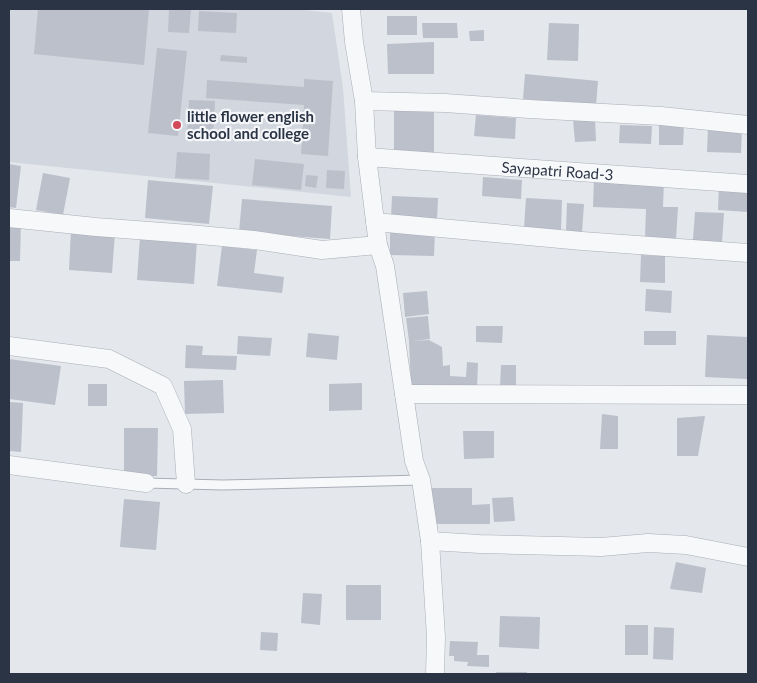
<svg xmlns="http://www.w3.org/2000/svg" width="757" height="683" font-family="Lato,sans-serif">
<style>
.built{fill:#d2d6de}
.building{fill:#bbc0ca}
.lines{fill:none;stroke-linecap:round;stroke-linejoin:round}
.lane-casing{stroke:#a9aeb7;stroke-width:11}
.street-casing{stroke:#a9aeb7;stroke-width:19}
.lane{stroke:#f7f8fa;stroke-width:9}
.street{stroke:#f7f8fa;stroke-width:18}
.poi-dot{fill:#d1495b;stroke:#f4f6f9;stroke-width:2}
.labels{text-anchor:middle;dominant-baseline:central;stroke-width:4.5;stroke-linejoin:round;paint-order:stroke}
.poi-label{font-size:15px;font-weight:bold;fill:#2b3445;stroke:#f4f6f9;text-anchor:start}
.street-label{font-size:15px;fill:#2b3445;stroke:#f4f6f9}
</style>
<rect width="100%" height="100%" fill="#e4e7ec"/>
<path class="built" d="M9,9H295L332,13L343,88L351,197L9,162Z"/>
<g class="building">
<path d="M38,9H149L144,65L34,54Z"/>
<path d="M169,9H191L189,33L168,32Z"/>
<path d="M199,11L237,13L236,33L198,31Z"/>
<rect x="387" y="16" width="30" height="19"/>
<path d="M422,23H457L458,38H423Z"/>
<path d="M549,23L579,24L578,61L547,60Z"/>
<path d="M484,30V41H470L469,31Z"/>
<path d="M434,42V74H388L387,44Z"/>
<path d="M157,48L187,51L178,136L148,133Z"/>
<path d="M221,55L247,57V63L220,61Z"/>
<path d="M525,74L598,81L596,105L523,99Z"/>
<path d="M304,79L333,81L328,156L301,154L304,105L206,98L207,80L304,87Z"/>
<path d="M189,100L215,101L213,137L187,136Z"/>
<path d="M394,109H434V153L394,152Z"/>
<path d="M476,115L516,118L515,139L474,136Z"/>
<path d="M595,118L596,141L575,142L573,119Z"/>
<path d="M620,125L652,126L651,144L619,143Z"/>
<path d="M659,125H684L683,145H659Z"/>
<path d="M708,127L742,128L741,153L707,152Z"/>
<path d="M177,152L210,154L209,180L175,178Z"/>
<path d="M255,159L304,164L301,190L252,185Z"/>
<path d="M9,164L21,166L16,208L9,207Z"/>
<path d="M327,170L345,171L344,189L326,188Z"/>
<path d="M43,173L70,178L63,215L36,210Z"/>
<path d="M306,175L318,176L316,188L305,186Z"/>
<path d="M483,177L522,180L521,199L482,196Z"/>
<path d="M594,178L664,180L663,207H678L676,239L645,238L646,209L593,207Z"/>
<path d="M148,180L213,186L209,224L145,218Z"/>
<path d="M719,185L748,186V212L718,210Z"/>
<path d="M392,196L438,198L437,220L391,218Z"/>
<path d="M526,198L562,200L561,230L524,228Z"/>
<path d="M242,199L332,206L330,239L239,232Z"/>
<path d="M567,203L584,204L582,232L566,231Z"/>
<path d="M695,212L724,213L722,242L693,240Z"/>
<path d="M9,222H21L20,261H9Z"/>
<path d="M390,228L435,229L434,256L390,255Z"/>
<path d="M71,230L115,233L112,273L69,270Z"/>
<path d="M140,237L197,241L194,284L137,280Z"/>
<path d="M222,246L257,250L254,273L284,277L282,293L217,286Z"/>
<path d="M641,255L665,256V283L640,282Z"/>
<path d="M646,289L672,291L671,313L645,311Z"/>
<path d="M427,291L429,314L405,317L403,293Z"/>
<path d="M428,316L430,339L412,341L429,340L442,347L443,366L450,365V376L466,377L467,362L478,363L477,389L450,388L451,385L411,387L409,341L406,318Z"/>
<path d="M476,326H503L502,343L476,342Z"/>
<rect x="644" y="331" width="32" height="14"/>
<path d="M308,333L339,336L337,360L306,357Z"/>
<path d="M707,335L748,337V379L705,377Z"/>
<path d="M238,336L272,338L270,356L237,354Z"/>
<path d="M186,345L203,346L202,355L237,356L236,370L185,368Z"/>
<path d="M9,359L61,366L55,405L9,399Z"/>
<path d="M501,365H516V388H500Z"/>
<path d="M223,380L224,413L185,414L184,381Z"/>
<path d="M362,383V410L329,411V384Z"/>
<rect x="88" y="384" width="19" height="22"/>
<path d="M9,402L23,403L21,452L9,451Z"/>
<path d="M602,414L618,416V449H600Z"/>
<path d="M705,416L698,456H677V418Z"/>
<path d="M124,428H158L157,476H124Z"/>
<path d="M463,431H494V458L464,459Z"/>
<path d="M432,488H472V505L490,504V524H432Z"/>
<path d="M513,497L515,521L494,522L492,498Z"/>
<path d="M124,499L160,502L156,550L120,547Z"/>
<path d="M676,562L706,568L702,593L670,589Z"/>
<rect x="346" y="585" width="35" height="35"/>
<path d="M303,593L322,594L320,625L301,623Z"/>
<path d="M500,616L540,617L539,649L499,647Z"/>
<rect x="625" y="625" width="23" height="30"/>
<path d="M654,627L674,628L673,660L653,659Z"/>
<path d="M261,632L278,633L277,651L260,650Z"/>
<path d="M450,641L478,642L477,655H489V667L467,666L468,662L454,661V656H449Z"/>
<rect x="496" y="672" width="31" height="2"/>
</g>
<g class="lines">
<g class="lane-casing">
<path id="lane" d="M146,483L223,485L421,480"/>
</g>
<g class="street-casing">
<g id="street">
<path d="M364,101L445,103L529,109L661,116L748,125"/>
<path id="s1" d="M367,157L748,184"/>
<path d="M9,218L96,227L189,234L254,240L322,250L378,245L367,157L364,101L354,42L351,9"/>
<path d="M375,222L582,241L748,253"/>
<path d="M378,245L385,266L414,461L421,480L430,541L436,637L435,674"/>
<path d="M9,346L109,359L163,386L182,429L186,484"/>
<path d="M404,394L748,395"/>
<path d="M9,465L146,483"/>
<path d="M430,541L480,544L601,547L648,543L686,545L748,557"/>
</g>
</g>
<use href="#lane" class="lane"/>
<use href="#street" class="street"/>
</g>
<circle class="poi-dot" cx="177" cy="125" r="5"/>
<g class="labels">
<g class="poi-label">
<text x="187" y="116">little flower english<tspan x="187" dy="17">school and college</tspan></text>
</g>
<g class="street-label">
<text stroke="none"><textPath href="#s1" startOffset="191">Sayapatri Road-3</textPath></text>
</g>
</g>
<rect width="757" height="683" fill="none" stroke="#2b3445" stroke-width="20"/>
</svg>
